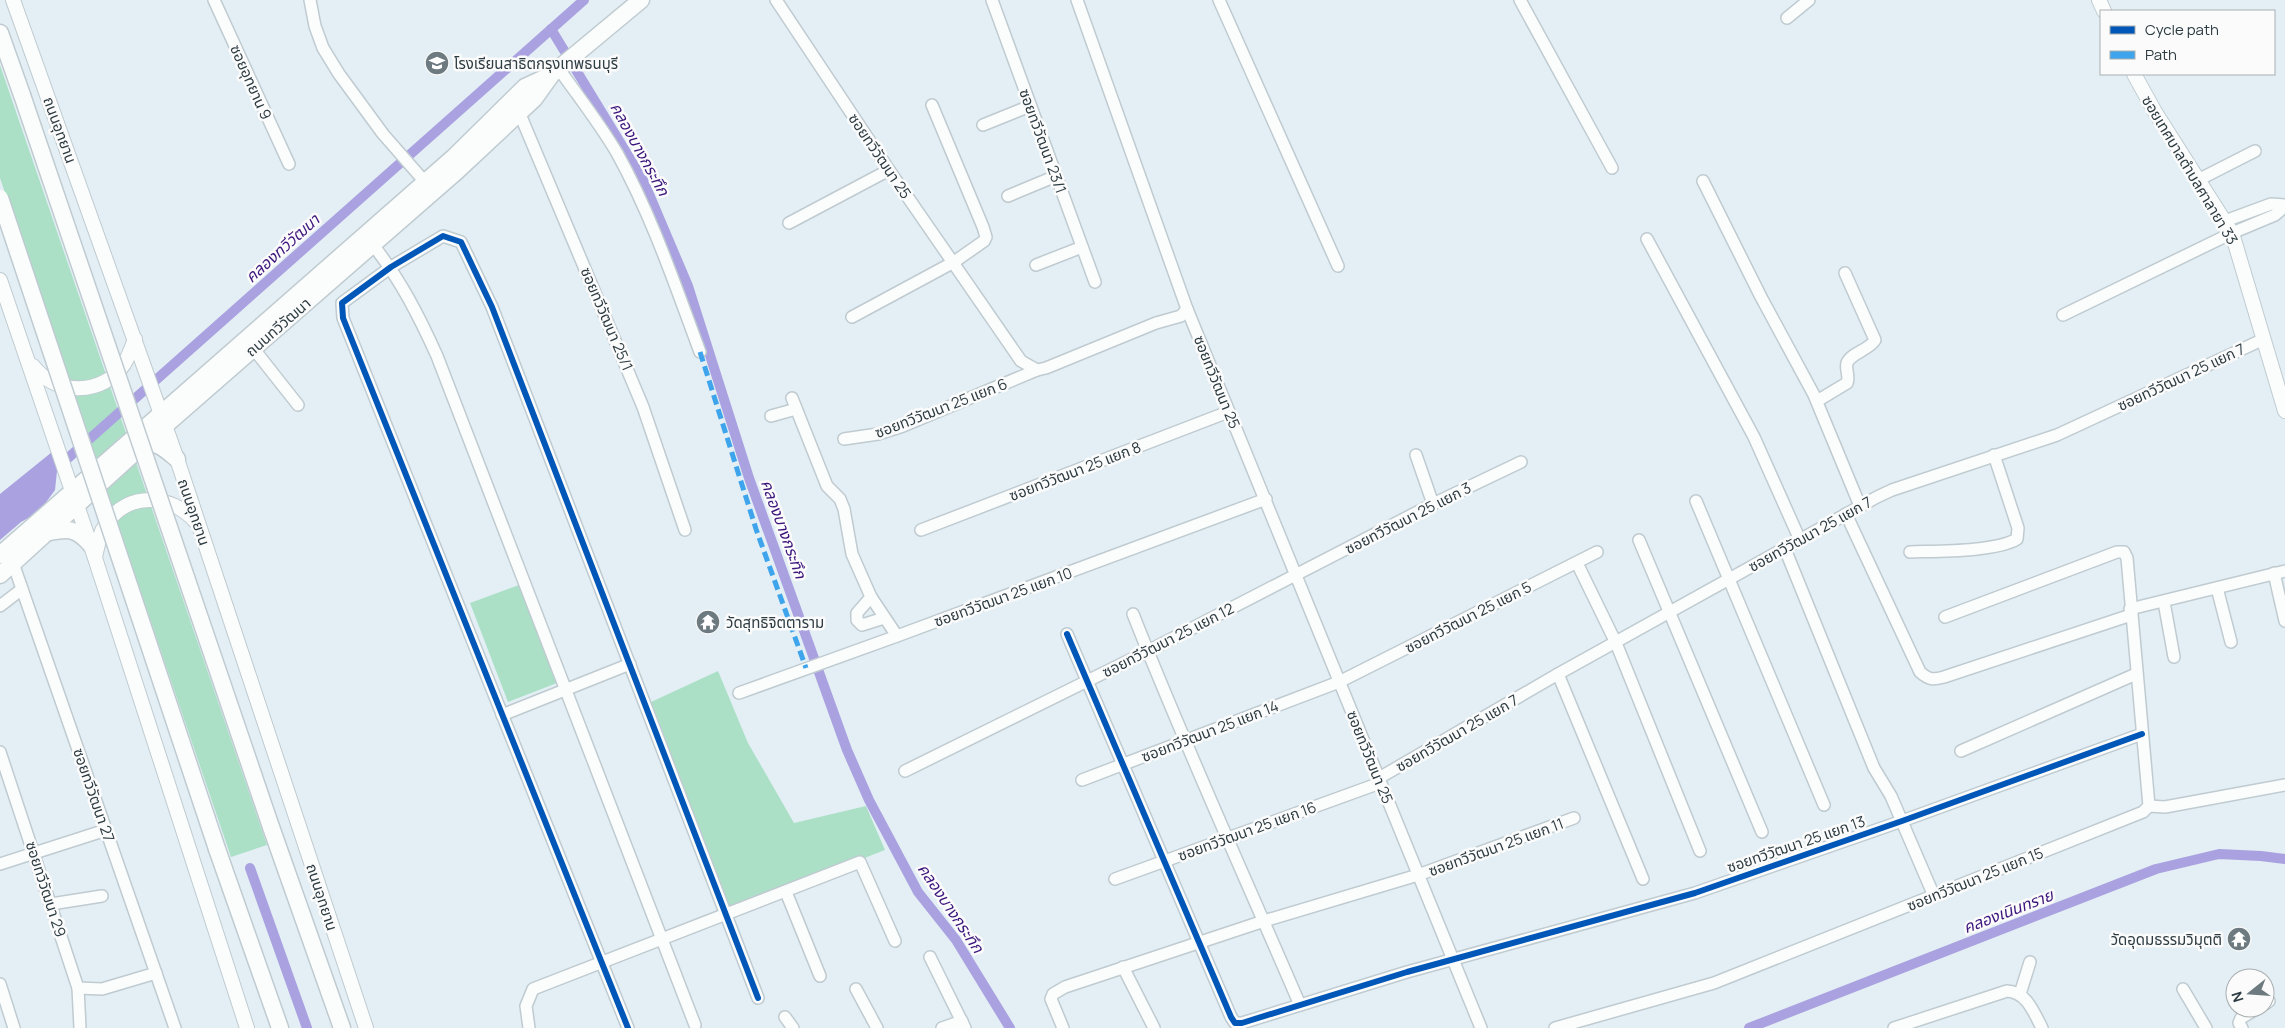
<svg xmlns="http://www.w3.org/2000/svg" width="2285" height="1028" font-family="Manrope,'Noto Sans Thai',sans-serif">
<style>
.green{fill:#abe0c7}
.water{fill:#aaa1e0}
.lines{fill:none;stroke-linecap:round;stroke-linejoin:round}
.canal{stroke:#aaa1e0;stroke-width:10}
.minor-casing{stroke:#bfcbd0;stroke-width:14}
.tertiary-casing{stroke:#bfcbd0;stroke-width:16}
.secondary-casing{stroke:#bfcbd0;stroke-width:19}
.minor{stroke:#fbfdfd;stroke-width:11}
.tertiary{stroke:#fbfdfd;stroke-width:14}
.secondary{stroke:#fbfdfd;stroke-width:16}
.secondary-bridge-casing{stroke:#bfcbd0;stroke-width:19;stroke-linecap:butt}
.secondary-bridge{stroke:#fbfdfd;stroke-width:16}
.quiet{stroke:#3ea4ec;stroke-width:5;stroke-dasharray:10 5;stroke-linecap:butt}
.cycleway-casing{stroke:#fbfbfb;stroke-width:9}
.cycleway{stroke:#0057b8;stroke-width:6}
.labels{text-anchor:middle;dominant-baseline:central;stroke-width:5;stroke-linejoin:round;paint-order:stroke}
.poi-label{font-size:15px;fill:#2d3c42;stroke:#fbfbfb;text-anchor:start}
.street-label{font-size:15px;fill:#2d3c42;stroke:#fbfbfb}
.water-label{font-size:16px;font-style:italic;fill:#3c157d;stroke:#fbfbfb}
</style>
<rect width="100%" height="100%" fill="#e3eff4"/>
<g class="green">
<path d="M0,65L267,845L231,857L0,178Z"/>
<path d="M519,585L557,683L508,702L470,603Z"/>
<path d="M718,671L748,743L794,823L866,806L885,850L731,910L651,702Z"/>
</g>
<path class="water" d="M52,452L57,471L55,490L39,512L21,522L0,540V494Z"/>
<g class="lines">
<g class="canal">
<path d="M551,29L643,180L688,286L749,478L847,750L869,800L918,892L956,940L1010,1028"/>
<path d="M59,466L584,0"/>
<path d="M250,868L307,1028"/>
<path d="M1749,1028L2156,869L2219,854L2261,856L2285,859"/>
</g>
<g class="minor-casing">
<g id="minor">
<path d="M214,0L289,164"/>
<path d="M310,0L315,26L323,48L339,74L383,134L425,182"/>
<path d="M776,0L889,170L1021,361L1037,370L1046,368L1156,323L1181,316L1187,309"/>
<path d="M992,0L1095,282"/>
<path d="M1077,0L1187,309L1481,1028"/>
<path d="M1219,0L1338,266"/>
<path d="M1520,0L1612,168"/>
<path d="M1787,18L1809,0"/>
<path d="M559,69C578,96 600,124 617,153C652,216 675,285 700,352"/>
<path d="M519,112L643,407L685,530"/>
<path d="M983,125L1030,106"/>
<path d="M2198,180L2255,151"/>
<path d="M1703,181L1761,297L1814,395L1860,506"/>
<path d="M1008,196L1056,176"/>
<path d="M2225,221L2271,204L2285,205"/>
<path d="M789,223L889,170"/>
<path d="M1647,239L1754,437L1800,540"/>
<path d="M373,245C400,279 419,316 437,356L695,1025"/>
<path d="M1036,265L1082,247"/>
<path d="M2063,315L2232,233L2275,215L2285,206"/>
<path d="M852,317L954,262L984,241L986,237L983,227L932,105"/>
<path d="M253,348L298,405"/>
<path d="M792,398L827,486L840,499L844,509L852,554L871,597L857,613V620L862,625L884,618"/>
<path d="M1817,401L1847,383C1850,376 1845,370 1847,363C1851,353 1869,350 1875,340L1845,273"/>
<path d="M771,416L796,409"/>
<path d="M844,439L878,434L903,426L1037,370"/>
<path d="M1416,455L1433,504"/>
<path d="M1696,501L1824,805"/>
<path d="M1846,514L1920,672C1929,680 1933,680 1944,677L2131,615"/>
<path d="M921,530L1228,412"/>
<path d="M1639,540L1762,832"/>
<path d="M1785,549L1874,768L1891,796L1934,896"/>
<path d="M1910,552C1936,551 1995,552 2017,539L2018,528L1994,455"/>
<path d="M13,563L175,1028"/>
<path d="M1577,563L1616,643L1700,851"/>
<path d="M2274,573L2285,621"/>
<path d="M2217,588L2231,642"/>
<path d="M871,597L897,636"/>
<path d="M2164,602L2174,657"/>
<path d="M0,606L22,589"/>
<path d="M2130,609L2285,571"/>
<path d="M1133,614C1185,746 1244,875 1300,1005"/>
<path d="M1067,634L1231,1017L1235,1023H1242L1407,972L1695,893L1902,821L2142,734"/>
<path d="M1558,674L1643,879"/>
<path d="M739,693L897,636L1266,499"/>
<path d="M502,715L630,664"/>
<path d="M1961,751L2136,674"/>
<path d="M0,752L78,988L80,1028"/>
<path d="M905,771L1148,651L1433,504L1521,462"/>
<path d="M1379,778L1558,674L1877,497L1892,490L2057,435L2264,339"/>
<path d="M1082,780L1339,682L1597,552"/>
<path d="M2149,806L2165,807L2285,785"/>
<path d="M0,864L106,830"/>
<path d="M1115,879L1380,783"/>
<path d="M786,892L820,976"/>
<path d="M51,904L102,896"/>
<path d="M930,957L965,1028"/>
<path d="M1123,967L1154,1028"/>
<path d="M0,984L14,1028"/>
<path d="M78,988L102,989L156,973"/>
<path d="M856,989L877,1028"/>
<path d="M2183,989L2206,1028"/>
<path d="M2020,994L2030,962"/>
<path d="M2265,1004L2269,1001"/>
<path d="M785,1017L793,1028"/>
<path d="M529,1028L526,1006L533,989L860,862L895,941"/>
<path d="M628,1028L343,318L342,303L391,267L443,236L461,242L492,307L758,998"/>
<path d="M942,1028L962,1021"/>
<path d="M1063,1028L1051,999L1053,994L1065,987L1264,921L1418,875L1574,818"/>
<path d="M1555,1028L1714,983L2143,812L2149,806L2127,558L2124,552H2117L1945,617"/>
<path d="M1894,1028L2007,991C2027,992 2034,1013 2042,1028"/>
<path d="M2242,1028L2239,1023L2241,1018L2258,1008"/>
</g>
</g>
<g class="tertiary-casing">
<g id="tertiary">
<path d="M13,0L177,459L366,1028"/>
<path d="M2099,0L2104,11"/>
<path d="M2134,74L2155,112L2232,233L2285,411"/>
<path d="M0,280L95,558L247,1028"/>
<path d="M33,366C56,396 103,396 124,364C129,356 132,347 135,339"/>
<path d="M95,557C98,545 99,534 106,524C128,491 172,494 196,522"/>
</g>
</g>
<g class="secondary-casing">
<g id="secondary">
<path d="M0,33L22,95"/>
<path d="M145,443C159,442 167,451 177,459"/>
<path d="M45,533C67,528 76,527 91,545"/>
<path d="M0,555L454,157L525,87L549,76"/>
<path d="M0,575L145,443L457,171L534,99L552,74L641,0"/>
<path d="M271,827L342,1028"/>
<path d="M217,849L280,1028"/>
</g>
</g>
<use href="#minor" class="minor"/>
<use href="#tertiary" class="tertiary"/>
<use href="#secondary" class="secondary"/>
<g class="secondary-bridge-casing">
<g id="secondary-bridge">
<path d="M22,95L271,827"/>
<path d="M0,198L217,849"/>
</g>
</g>
<use href="#secondary-bridge" class="secondary-bridge"/>
<path class="quiet" d="M700,352L756,529L806,668"/>
<g class="cycleway-casing">
<g id="cycleway">
<path d="M1067,634L1231,1017L1235,1023H1242L1407,972L1695,893L1902,821L2142,734"/>
<path d="M628,1028L343,318L342,303L391,267L443,236L461,242L492,307L758,998"/>
</g>
</g>
<use href="#cycleway" class="cycleway"/>
</g>
<defs>
<g id="school-disc" transform="scale(1.25)"><circle r="9.5" fill="#6d7b80" stroke="#fbfbfb"/><path d="M0-5L7-2L0 1L-7-2ZM-4 1L0 2.5L4 1V4Q0 6-4 4Z" fill="#fff"/></g>
<g id="temple-disc" transform="scale(1.25)"><circle r="9.5" fill="#6d7b80" stroke="#fbfbfb"/><path d="M0-6L5-2H3V0L6.5 2.5H4V6H1.5V3h-3V6H-4V2.5H-6.5L-3 0V-2H-5Z" fill="#fff"/></g>
</defs>
<g fill-rule="evenodd">
<use href="#school-disc" x="437" y="63"/>
<use href="#temple-disc" x="708" y="622"/>
<use href="#temple-disc" x="2239" y="939"/>
</g>
<g class="labels">
<g class="poi-label">
<text x="454" y="63">โรงเรียนสาธิตกรุงเทพธนบุรี</text>
<text x="726" y="622">วัดสุทธิจิตตาราม</text>
<text x="2222" y="939" text-anchor="end">วัดอุดมธรรมวิมุตติ</text>
</g>
<g class="street-label">
<text transform="translate(251 82) rotate(66)">ซอยอุทยาน 9</text>
<text transform="translate(60 130) rotate(70)">ถนนอุทยาน</text>
<text transform="translate(1043 141) rotate(70)">ซอยทวีวัฒนา 23/1</text>
<text transform="translate(880 156) rotate(56)">ซอยทวีวัฒนา 25</text>
<text transform="translate(2190 170) rotate(59)">ซอยเทศบาลตำบลศาลายา 33</text>
<text transform="translate(607 319) rotate(67)">ซอยทวีวัฒนา 25/1</text>
<text transform="translate(278 327) rotate(-41)">ถนนทวีวัฒนา</text>
<text transform="translate(2181 377) rotate(-25)">ซอยทวีวัฒนา 25 แยก 7</text>
<text transform="translate(1217 382) rotate(68)">ซอยทวีวัฒนา 25</text>
<text transform="translate(941 408) rotate(-21)">ซอยทวีวัฒนา 25 แยก 6</text>
<text transform="translate(1075 471) rotate(-21)">ซอยทวีวัฒนา 25 แยก 8</text>
<text transform="translate(194 512) rotate(71)">ถนนอุทยาน</text>
<text transform="translate(1408 518) rotate(-27)">ซอยทวีวัฒนา 25 แยก 3</text>
<text transform="translate(1810 534) rotate(-29)">ซอยทวีวัฒนา 25 แยก 7</text>
<text transform="translate(1003 597) rotate(-20)">ซอยทวีวัฒนา 25 แยก 10</text>
<text transform="translate(1468 617) rotate(-27)">ซอยทวีวัฒนา 25 แยก 5</text>
<text transform="translate(1168 640) rotate(-27)">ซอยทวีวัฒนา 25 แยก 12</text>
<text transform="translate(1210 731) rotate(-21)">ซอยทวีวัฒนา 25 แยก 14</text>
<text transform="translate(1457 733) rotate(-30)">ซอยทวีวัฒนา 25 แยก 7</text>
<text transform="translate(1370 757) rotate(68)">ซอยทวีวัฒนา 25</text>
<text transform="translate(94 795) rotate(71)">ซอยทวีวัฒนา 27</text>
<text transform="translate(1247 831) rotate(-20)">ซอยทวีวัฒนา 25 แยก 16</text>
<text transform="translate(1796 844) rotate(-19)">ซอยทวีวัฒนา 25 แยก 13</text>
<text transform="translate(1496 847) rotate(-20)">ซอยทวีวัฒนา 25 แยก 11</text>
<text transform="translate(1975 879) rotate(-22)">ซอยทวีวัฒนา 25 แยก 15</text>
<text transform="translate(46 889) rotate(72)">ซอยทวีวัฒนา 29</text>
<text transform="translate(322 897) rotate(72)">ถนนอุทยาน</text>
</g>
<g class="water-label">
<text transform="translate(640 149) rotate(61)">คลองบางกระทึก</text>
<text transform="translate(282 248) rotate(-42)">คลองทวีวัฒนา</text>
<text transform="translate(784 529) rotate(70)">คลองบางกระทึก</text>
<text transform="translate(951 908) rotate(56)">คลองบางกระทึก</text>
<text transform="translate(2008 911) rotate(-21)">คลองเนินทราย</text>
</g>
</g>
<rect x="2100" y="10" width="175" height="65" fill="#fbfbfb" stroke="#a9afb1"/>
<rect x="2110" y="26" width="25" height="8" fill="#0057b8" stroke="#a9afb1"/>
<text x="2145" y="35" font-size="15" fill="#2d3c42">Cycle path</text>
<rect x="2110" y="51" width="25" height="8" fill="#3ea4ec" stroke="#a9afb1"/>
<text x="2145" y="60" font-size="15" fill="#2d3c42">Path</text>
<g transform="translate(2250 993) rotate(253)"><circle r="24" fill="#fbfbfb" stroke="#a9afb1"/>
<path d="M0-4L9 19L0 12L-9 19Z" fill="#6d7b80"/>
<text y="-8" font-size="14" font-weight="bold" text-anchor="middle" fill="#2d3c42">N</text>
</g>
</svg>
